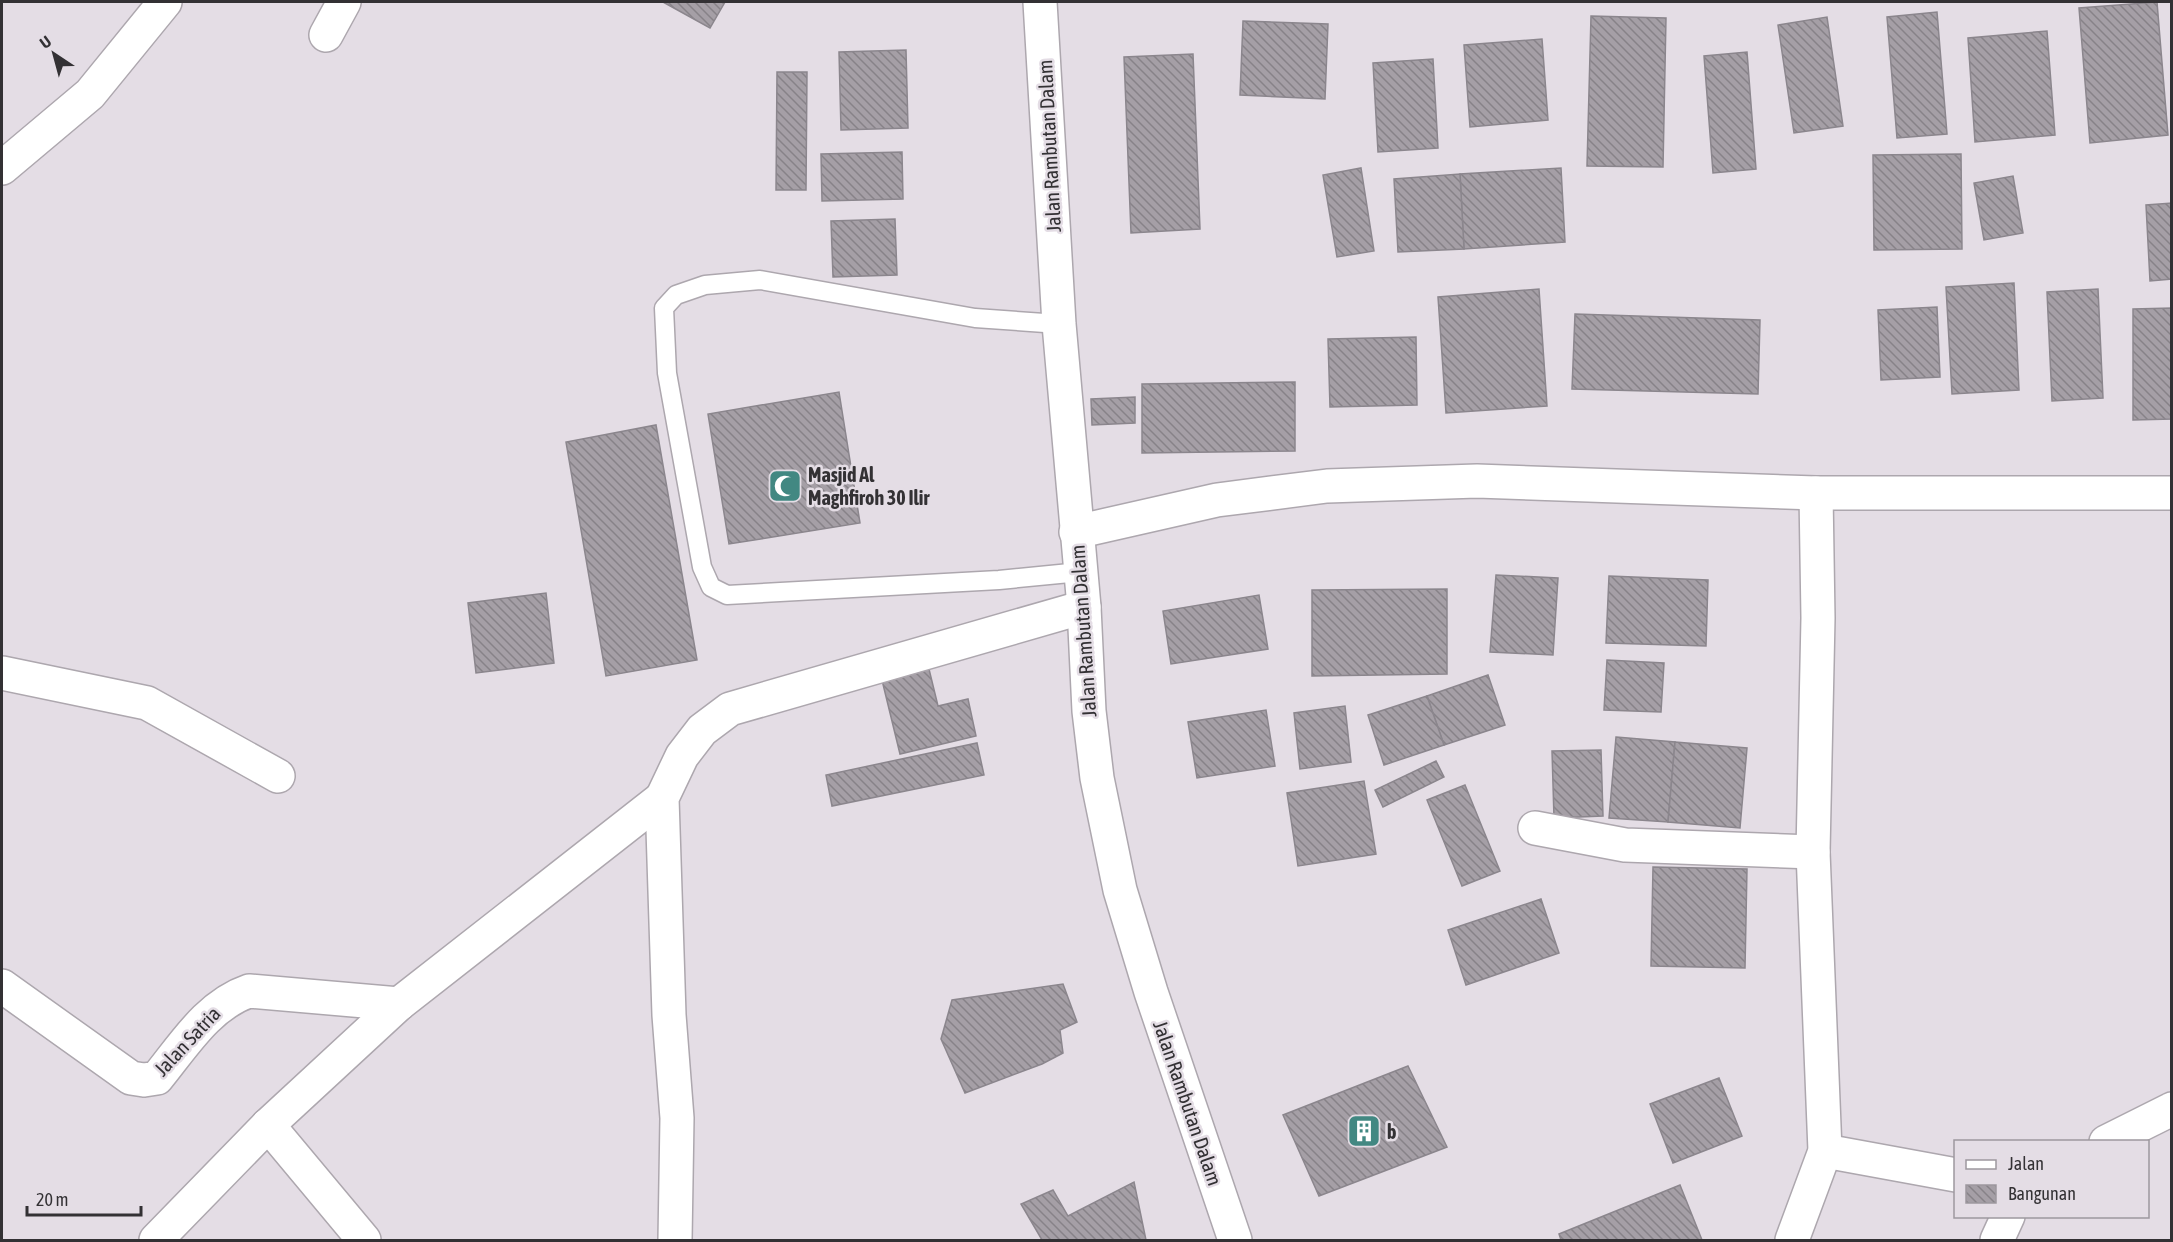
<svg xmlns="http://www.w3.org/2000/svg" width="2173" height="1242" font-family="'Asap Condensed',sans-serif">
<style>
.building{fill:url(#building-back-hatch);stroke:#8b868d;stroke-width:1.5}
.lines{fill:none;stroke-linecap:round;stroke-linejoin:round}
.lane-casing{stroke:#ada7ae;stroke-width:21}
.street-casing{stroke:#ada7ae;stroke-width:36}
.lane{stroke:#fff;stroke-width:18}
.street{stroke:#fff;stroke-width:33}
.labels{text-anchor:middle;dominant-baseline:central;stroke-width:5;stroke-linejoin:round;paint-order:stroke}
.street-label{font-size:20px;fill:#333134;stroke:#e4dde5}
.poi-label{font-size:20px;font-weight:bold;fill:#333134;stroke:#e4dde5;text-anchor:start}
</style>
<defs>
<pattern id="building-back-hatch" width="6" height="6" patternUnits="userSpaceOnUse" patternTransform="scale(1.5)"><rect width="6" height="6" fill="#a59fa6"/><path d="M-1 5l2 2M0 0l6 6M5-1l2 2" fill="none" stroke="#878288"/></pattern>
</defs>
<rect width="100%" height="100%" fill="#e4dde5"/>
<g class="building">
<path d="M663,2H725L710,28Z"/>
<path d="M2157,2L2168,135L2090,143L2079,8Z"/>
<path d="M1937,12L1947,134L1897,138L1887,17Z"/>
<path d="M1591,16L1666,18L1663,167L1587,166Z"/>
<path d="M1827,17L1843,126L1794,133L1778,25Z"/>
<path d="M1243,21L1328,24L1325,99L1240,95Z"/>
<path d="M2047,31L2055,135L1975,142L1968,38Z"/>
<path d="M1542,39L1548,120L1470,127L1464,45Z"/>
<path d="M906,50L908,128L841,130L839,52Z"/>
<path d="M1747,52L1756,169L1713,173L1704,56Z"/>
<path d="M1193,54L1200,229L1131,233L1124,57Z"/>
<path d="M1433,59L1438,148L1378,152L1373,63Z"/>
<path d="M777,72H807L806,190H776Z"/>
<path d="M902,152L903,199L822,201L821,154Z"/>
<path d="M1961,154L1962,249L1874,250L1873,155Z"/>
<path d="M1361,168L1374,251L1337,257L1323,175Z"/>
<path d="M1561,168L1565,242L1464,249L1460,174Z"/>
<path d="M1460,174L1464,249L1398,252L1394,179Z"/>
<path d="M2013,176L2023,233L1984,240L1974,183Z"/>
<path d="M2172,203V279L2150,281L2146,205Z"/>
<path d="M895,219L897,275L833,277L831,221Z"/>
<path d="M2014,283L2019,390L1952,394L1946,287Z"/>
<path d="M1539,289L1547,406L1446,413L1438,297Z"/>
<path d="M2098,289L2103,398L2052,401L2047,292Z"/>
<path d="M1937,307L1940,377L1881,380L1878,310Z"/>
<path d="M2172,308V419L2133,420V309Z"/>
<path d="M1575,314L1760,320L1758,394L1572,389Z"/>
<path d="M1416,337L1417,405L1330,407L1328,339Z"/>
<path d="M1295,382V451L1142,453V384Z"/>
<path d="M839,392L860,523L729,544L708,414Z"/>
<path d="M1135,397V423L1092,425L1091,399Z"/>
<path d="M656,425L697,660L606,676L566,442Z"/>
<path d="M1496,575L1558,578L1553,655L1490,652Z"/>
<path d="M1609,576L1708,580L1706,646L1606,643Z"/>
<path d="M1447,589V674L1312,676V590Z"/>
<path d="M546,593L554,663L476,673L468,603Z"/>
<path d="M1259,595L1268,649L1171,664L1163,611Z"/>
<path d="M1607,660L1664,663L1661,712L1604,710Z"/>
<path d="M928,665L938,706L968,699L976,736L900,754L881,676Z"/>
<path d="M1488,675L1505,725L1444,745L1427,696Z"/>
<path d="M1427,696L1444,745L1384,765L1368,715Z"/>
<path d="M1345,706L1351,762L1300,769L1294,713Z"/>
<path d="M1266,710L1275,766L1197,778L1188,722Z"/>
<path d="M1616,737L1675,742L1668,822L1609,818Z"/>
<path d="M1675,742L1747,748L1740,828L1668,822Z"/>
<path d="M977,743L984,775L832,806L826,775Z"/>
<path d="M1601,750L1603,816L1554,818L1552,751Z"/>
<path d="M1436,761L1444,777L1383,807L1375,790Z"/>
<path d="M1364,781L1376,854L1298,866L1287,793Z"/>
<path d="M1465,785L1500,871L1462,886L1427,800Z"/>
<path d="M1653,867L1747,869L1745,968L1651,966Z"/>
<path d="M1541,899L1559,953L1466,985L1448,930Z"/>
<path d="M1063,984L1077,1022L1060,1030L1063,1053L1042,1064L965,1093L941,1039L952,1000Z"/>
<path d="M1408,1066L1447,1147L1319,1196L1283,1115Z"/>
<path d="M1719,1078L1742,1136L1673,1163L1650,1104Z"/>
<path d="M1134,1182L1146,1240H1042L1021,1204L1053,1190L1068,1216Z"/>
<path d="M1680,1185L1702,1240H1561L1559,1234Z"/>
</g>
<g class="lines">
<g class="lane-casing">
<path id="lane" d="M1059,324L975,318L760,280L705,285L676,295L664,308L667,373L702,567L711,587L727,595L999,580L1080,572"/>
</g>
<g class="street-casing">
<g id="street">
<path d="M1040,2L1059,324L1084,607L1089,711L1097,778L1120,890L1151,992L1235,1240"/>
<path d="M326,35L344,2"/>
<path d="M2,168L90,94L165,2"/>
<path d="M1076,532L1217,500L1327,486L1477,481L1816,493H2172"/>
<path d="M2,673L147,703L278,776"/>
<path d="M1535,828L1625,845L1813,852"/>
<path d="M2,986L131,1078L144,1080L157,1078C184,1045 208,1005 249,991L399,1004"/>
<path d="M268,1125L364,1240"/>
<path d="M2106,1142L2172,1109"/>
<path d="M1825,1151L1956,1175"/>
<path d="M156,1240L268,1125L399,1004L662,798"/>
<path d="M675,1240L677,1118L669,1015L662,798L682,756L702,730L730,709L1084,607"/>
<path d="M1792,1240L1825,1151L1813,852L1818,618L1816,493"/>
<path d="M1997,1240L2008,1216"/>
</g>
</g>
<use href="#lane" class="lane"/>
<use href="#street" class="street"/>
</g>
<defs>
<g id="mosque-square" transform="scale(1.725)"><rect x="-9" y="-9" width="18" height="18" rx="4" fill="#428882" stroke="#e4dde5"/><path d="M3.5-4.9A6 6 0 1 0 3.5 4.9A5 5 0 1 1 3.5-4.9Z" fill="#fff"/></g>
<g id="building-square" transform="scale(1.725)"><rect x="-9" y="-9" width="18" height="18" rx="4" fill="#428882" stroke="#e4dde5"/><path d="M-4-6H4V6H1V3H-1V6H-4ZM-2.5-4.3h1.7v1.8h-1.7ZM.8-4.3h1.7v1.8H.8ZM-2.5-1h1.7V.8h-1.7ZM.8-1h1.7V.8H.8Z" fill="#fff"/></g>
</defs>
<g fill-rule="evenodd">
<use href="#mosque-square" x="785" y="486"/>
<use href="#building-square" x="1364" y="1131"/>
</g>
<g class="labels">
<g class="street-label">
<text transform="translate(1049 146) rotate(-93)">Jalan Rambutan Dalam</text>
<text transform="translate(1083 631) rotate(-94)">Jalan Rambutan Dalam</text>
<text transform="translate(187 1041) rotate(-47)">Jalan Satria</text>
<text transform="translate(1188 1103) rotate(71)">Jalan Rambutan Dalam</text>
</g>
<g class="poi-label">
<text x="808" y="474">Masjid Al<tspan x="808" dy="23">Maghfiroh 30 Ilir</tspan></text>
<text x="1387" y="1131">b</text>
</g>
</g>
<rect width="2173" height="1242" fill="none" stroke="#333134" stroke-width="6"/>
<rect x="1954" y="1140" width="195" height="78" fill="#e4dde5" stroke="#9d989e" stroke-width="1.5"/>
<rect x="1966" y="1160" width="30" height="9" fill="#ffffff" stroke="#9d989e" stroke-width="1.5"/>
<text x="2008" y="1170" font-size="18" fill="#333134">Jalan</text>
<rect x="1966" y="1185" width="30" height="18" fill="url(#building-back-hatch)" stroke="#9d989e" stroke-width="1.5"/>
<text x="2008" y="1200" font-size="18" fill="#333134">Bangunan</text>
<g transform="translate(54 54) rotate(324)" stroke="#e4dde5" stroke-width="4.5" paint-order="stroke">
<path d="M0-4.5L10 22L0 15L-10 22Z" fill="#333134"/>
<text y="-9" font-size="16" font-weight="bold" text-anchor="middle" fill="#333134">U</text>
</g>
<path d="M27 1206v9h114v-9" fill="none" stroke="#333134" stroke-width="3"/>
<text x="36" y="1206" font-size="18" fill="#333134" stroke="#e4dde5" stroke-width="4.5" paint-order="stroke">20 m</text>
</svg>
